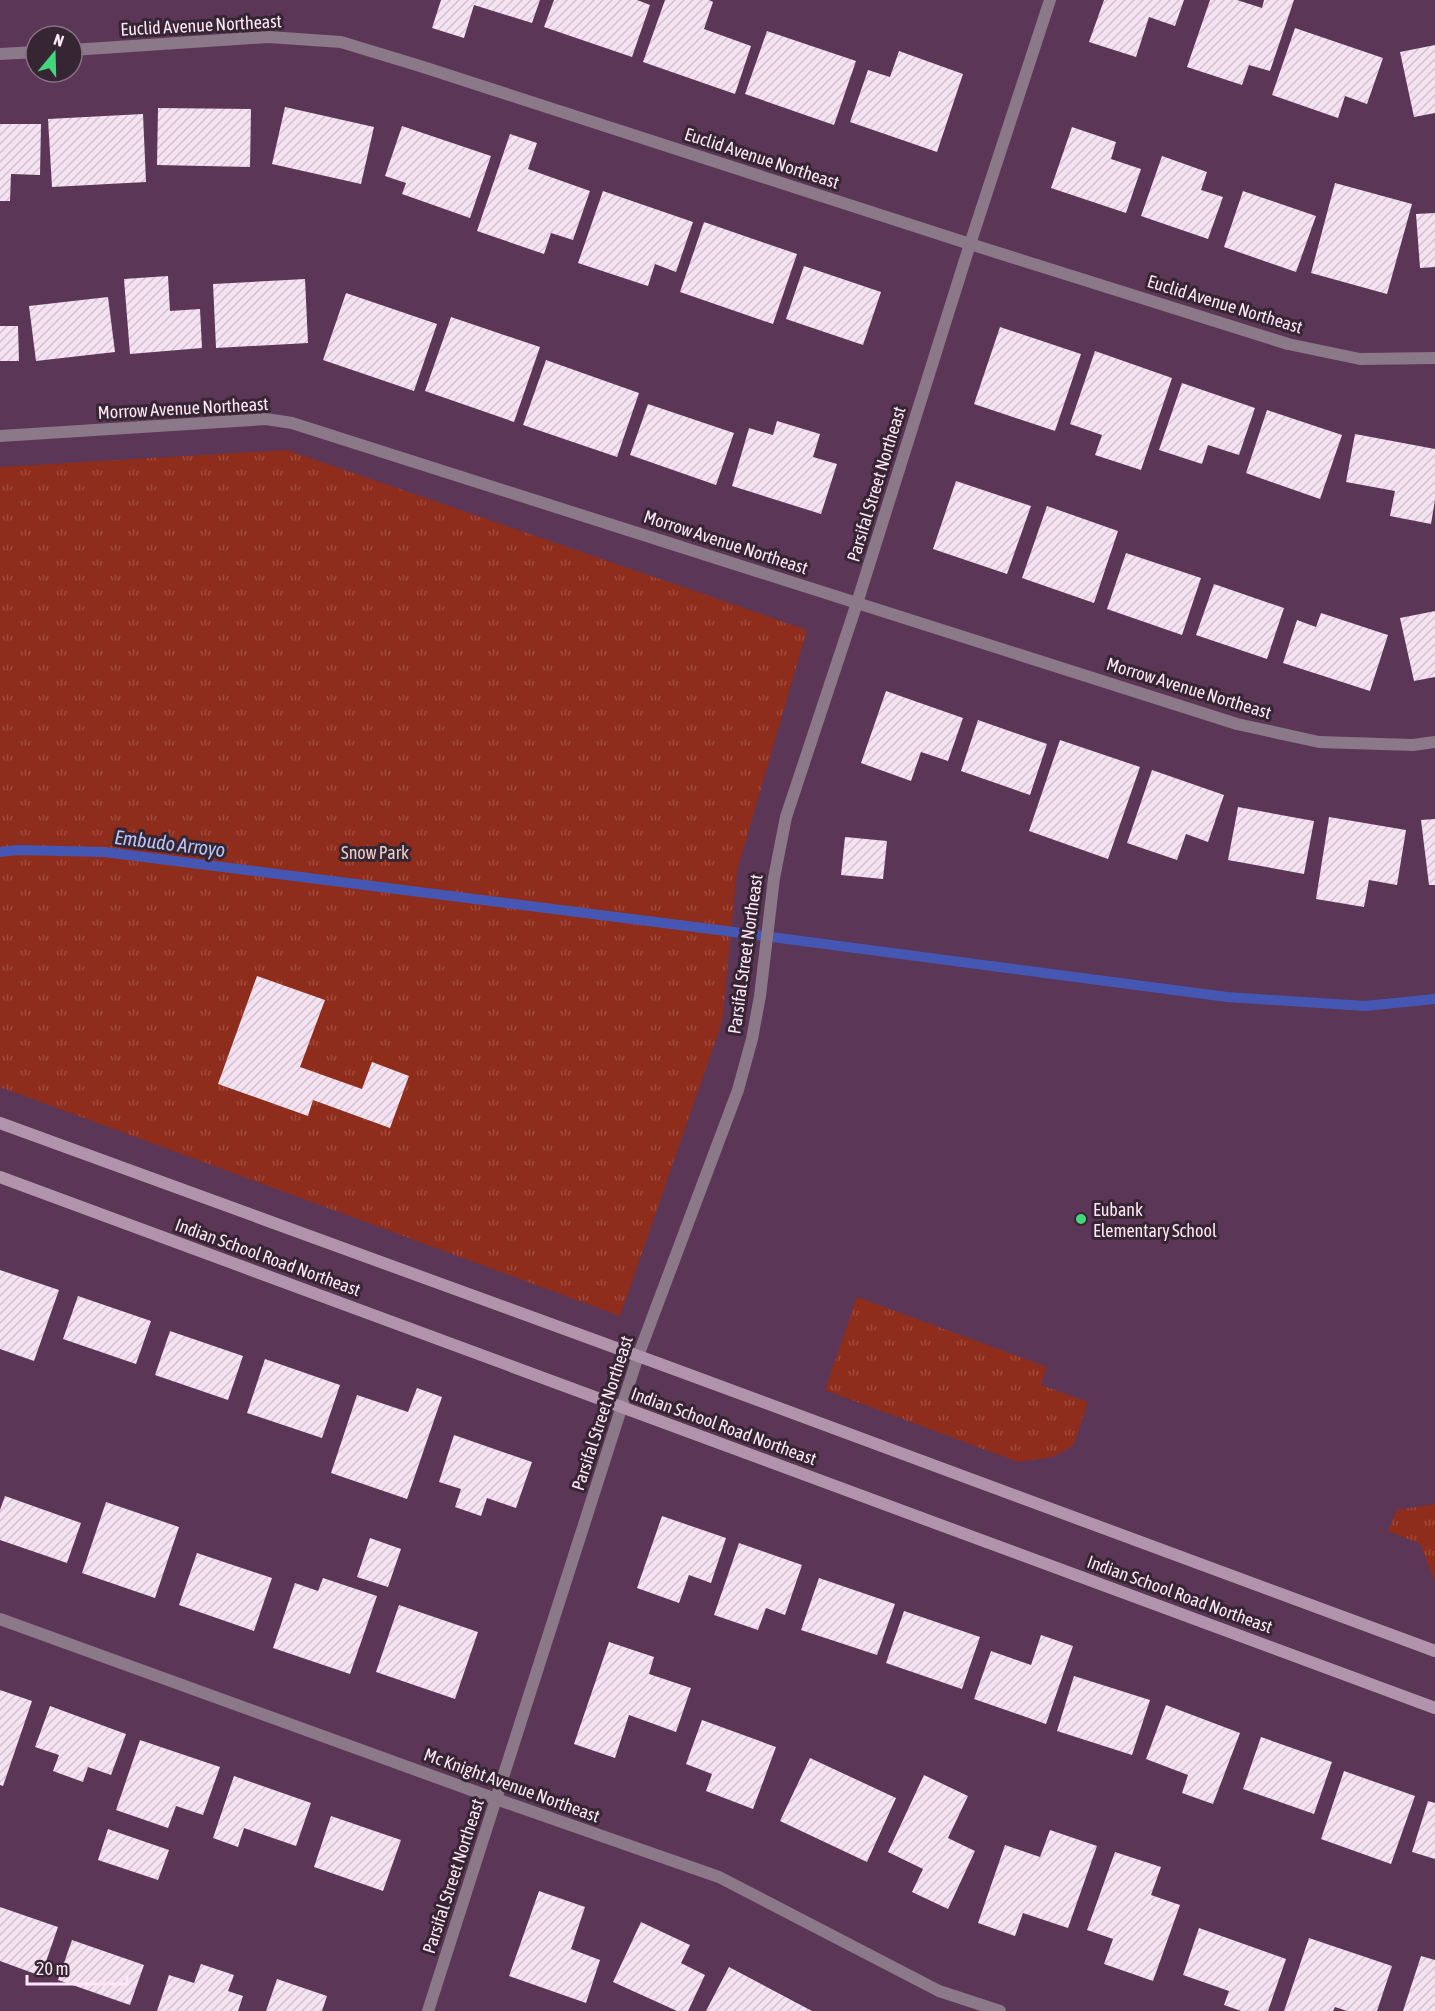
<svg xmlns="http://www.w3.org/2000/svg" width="1435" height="2011" font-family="'Asap Condensed',sans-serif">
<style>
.grass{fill:url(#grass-tufts)}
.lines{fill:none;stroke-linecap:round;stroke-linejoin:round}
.stream{stroke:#4657b3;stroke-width:10}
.building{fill:url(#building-hatch)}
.street{stroke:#8b7888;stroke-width:12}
.secondary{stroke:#b194ac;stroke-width:12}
.poi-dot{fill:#43d77b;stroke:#362533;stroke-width:2}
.labels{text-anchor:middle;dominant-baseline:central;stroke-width:6;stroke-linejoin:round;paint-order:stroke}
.street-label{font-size:18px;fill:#fee6f9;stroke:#362533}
.park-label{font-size:18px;fill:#eccec8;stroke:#362533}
.poi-label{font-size:18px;fill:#fee6f9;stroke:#362533;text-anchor:start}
.water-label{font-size:20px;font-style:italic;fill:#b6c5f6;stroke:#362533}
</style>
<defs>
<pattern id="grass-tufts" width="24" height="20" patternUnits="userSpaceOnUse" patternTransform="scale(1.5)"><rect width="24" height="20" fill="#8f2d1c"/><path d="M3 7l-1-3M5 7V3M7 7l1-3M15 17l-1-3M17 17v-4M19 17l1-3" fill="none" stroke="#a04b3e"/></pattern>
<pattern id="building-hatch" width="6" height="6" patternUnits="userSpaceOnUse" patternTransform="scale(1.5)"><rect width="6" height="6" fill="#f4e1f1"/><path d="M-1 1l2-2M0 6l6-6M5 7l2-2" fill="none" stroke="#d2c2d0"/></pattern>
</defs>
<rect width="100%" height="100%" fill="#5b3656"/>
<g class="grass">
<path d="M287,450L807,630L737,871L722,1022L620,1316L0,1087V467Z"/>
<path d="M857,1297L1047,1367L1041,1385L1088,1402L1073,1446L1052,1457L1018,1462L825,1390Z"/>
<path d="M1435,1504V1581L1420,1544L1388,1531L1397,1510Z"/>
</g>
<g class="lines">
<path class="stream" d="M0,852L18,850L104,852L711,929L1227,997L1365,1006L1435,999"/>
</g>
<g class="building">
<path d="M441,0H540L532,23L474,5L464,38L432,28Z"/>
<path d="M554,0H637L650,5L632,57L544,27Z"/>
<path d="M665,0H709L713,2L704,29L751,46L735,94L643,62Z"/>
<path d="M1104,0H1184L1175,26L1149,17L1136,57L1089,42Z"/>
<path d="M1210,0H1237L1262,8L1264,0H1294L1270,71L1249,65L1242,85L1187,67Z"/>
<path d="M1295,28L1383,58L1367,104L1345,96L1338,118L1272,95Z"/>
<path d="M767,31L856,61L834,125L745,94Z"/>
<path d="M1435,45V113L1414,117L1400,52Z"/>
<path d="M899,51L963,74L937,152L850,122L868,70L890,77Z"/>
<path d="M285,107L374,127L361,184L272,164Z"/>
<path d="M158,108L251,109L250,167L157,165Z"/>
<path d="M143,114L146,182L52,187L48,119Z"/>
<path d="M0,124H41L40,175L11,174L10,201H0Z"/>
<path d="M402,126L491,156L470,218L402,194L406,183L385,176Z"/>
<path d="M1072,127L1116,142L1111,159L1141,169L1126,213L1051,188Z"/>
<path d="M510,134L537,143L528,169L590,191L573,240L551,233L544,254L477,231Z"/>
<path d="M1162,156L1207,172L1201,190L1223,197L1208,239L1141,216Z"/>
<path d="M1335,183L1412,204L1387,294L1311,273Z"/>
<path d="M603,191L693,222L676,272L655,264L648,286L578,263Z"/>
<path d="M1243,191L1316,216L1296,272L1224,247Z"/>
<path d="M1435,213V267L1420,268L1416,214Z"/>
<path d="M704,222L797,254L773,324L680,292Z"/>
<path d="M804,266L881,292L863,345L786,319Z"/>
<path d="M168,276L170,311L200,309L202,348L130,354L124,279Z"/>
<path d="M305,279L308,343L216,348L213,284Z"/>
<path d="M346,293L437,324L414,391L323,360Z"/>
<path d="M108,297L115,352L36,361L29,306Z"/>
<path d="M451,317L540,347L514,422L425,391Z"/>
<path d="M0,326H18L19,361H0Z"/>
<path d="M1000,327L1081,354L1055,431L974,404Z"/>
<path d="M1095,351L1172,378L1141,470L1095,455L1102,435L1070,424Z"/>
<path d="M546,360L639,393L617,457L523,425Z"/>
<path d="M1182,383L1255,408L1239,455L1208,445L1202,464L1159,450Z"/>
<path d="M648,404L734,433L716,485L630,455Z"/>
<path d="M1267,410L1342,435L1320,499L1246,473Z"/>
<path d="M777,421L820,434L813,457L837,464L821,514L732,486L749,428L773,435Z"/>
<path d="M1355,434L1435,449V500L1431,524L1390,516L1395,491L1346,482Z"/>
<path d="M956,481L1031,506L1007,574L933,549Z"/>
<path d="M1047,506L1118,531L1094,603L1022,578Z"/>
<path d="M1126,553L1201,578L1182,635L1107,609Z"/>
<path d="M1214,584L1284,608L1267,659L1196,635Z"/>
<path d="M1435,611V677L1414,681L1400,618Z"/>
<path d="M1321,613L1388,635L1370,691L1283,663L1297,620L1316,627Z"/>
<path d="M886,691L963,718L948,761L921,752L911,781L861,763Z"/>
<path d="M978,720L1047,744L1030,795L961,771Z"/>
<path d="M1060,740L1140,767L1108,859L1029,831Z"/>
<path d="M1152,770L1224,795L1208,842L1186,834L1177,860L1127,843Z"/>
<path d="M1238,807L1314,821L1304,874L1228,860Z"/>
<path d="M1329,817L1406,830L1397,885L1369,880L1364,907L1316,899Z"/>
<path d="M1435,819V885H1429L1421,820Z"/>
<path d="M845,837L887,841L883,879L841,875Z"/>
<path d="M257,976L325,1000L300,1067L362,1089L372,1062L409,1076L390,1128L313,1100L308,1116L218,1084Z"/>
<path d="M0,1270L59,1290L34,1361L0,1349Z"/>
<path d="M78,1296L151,1321L136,1364L63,1339Z"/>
<path d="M170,1331L243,1356L228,1400L155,1375Z"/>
<path d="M265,1359L340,1385L322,1438L247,1413Z"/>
<path d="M417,1388L442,1397L407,1499L331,1473L357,1395L408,1412Z"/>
<path d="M454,1435L532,1462L516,1508L487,1498L481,1516L455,1507L461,1489L439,1482Z"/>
<path d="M5,1496L81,1523L67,1563L0,1540V1510Z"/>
<path d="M106,1502L179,1527L155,1598L82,1573Z"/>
<path d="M662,1516L726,1538L711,1583L689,1575L679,1603L637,1588Z"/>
<path d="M370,1538L401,1549L388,1587L357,1577Z"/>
<path d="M739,1543L802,1565L785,1615L766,1608L758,1630L714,1615Z"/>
<path d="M197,1553L272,1578L254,1631L179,1605Z"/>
<path d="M323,1578L377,1596L350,1674L273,1648L295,1583L318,1591Z"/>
<path d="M819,1578L895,1604L877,1655L801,1630Z"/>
<path d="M399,1605L478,1632L455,1699L376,1672Z"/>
<path d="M904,1611L980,1637L962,1689L886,1663Z"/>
<path d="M1041,1635L1073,1646L1046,1724L974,1699L991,1651L1031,1665Z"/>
<path d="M609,1642L654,1657L649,1674L691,1688L676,1732L629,1715L615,1758L574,1744Z"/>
<path d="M1074,1676L1150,1700L1132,1755L1057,1731Z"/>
<path d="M0,1690L32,1701L3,1786L0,1785Z"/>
<path d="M1166,1705L1240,1733L1213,1804L1182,1793L1188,1775L1146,1759Z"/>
<path d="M50,1706L126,1734L111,1775L88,1767L83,1782L53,1771L59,1755L35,1747Z"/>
<path d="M702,1720L776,1747L753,1809L706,1791L712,1774L686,1764Z"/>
<path d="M1261,1737L1332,1762L1314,1814L1243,1789Z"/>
<path d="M140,1740L220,1767L203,1815L176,1806L168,1828L116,1810Z"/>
<path d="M810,1758L896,1798L867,1862L780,1821Z"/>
<path d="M1344,1771L1415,1796L1391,1864L1321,1839Z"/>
<path d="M924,1775L968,1796L948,1838L975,1851L948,1909L912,1892L923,1869L888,1852Z"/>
<path d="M234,1776L311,1803L296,1846L244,1828L238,1847L213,1838Z"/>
<path d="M1428,1801L1435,1803V1859L1412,1852Z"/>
<path d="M331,1816L401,1840L383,1891L314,1867Z"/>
<path d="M108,1829L169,1850L158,1880L98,1860Z"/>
<path d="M1050,1830L1097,1846L1068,1928L1023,1913L1015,1936L978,1923L1005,1845L1040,1857Z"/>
<path d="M1115,1852L1161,1867L1151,1895L1180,1905L1153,1981L1104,1964L1113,1939L1087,1930Z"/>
<path d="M539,1891L585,1907L571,1949L600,1960L586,2003L509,1976Z"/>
<path d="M0,1907L58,1927L41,1976L0,1961Z"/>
<path d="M641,1922L690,1945L681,1963L705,1975L688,2011H677L613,1982Z"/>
<path d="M1199,1928L1286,1959L1268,2011H1241L1224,2005L1229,1991L1183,1975Z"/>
<path d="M1309,1938L1392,1966L1377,2011H1347L1335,2007L1333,2011H1284Z"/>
<path d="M72,1940L144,1965L130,2005L58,1980Z"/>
<path d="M1421,1956L1435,1960V2011H1403Z"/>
<path d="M201,1964L234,1975L228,1991L243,1996L238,2011H157L169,1975L194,1983Z"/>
<path d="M729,1967L812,2011H706Z"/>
<path d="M277,1979L327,1996L322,2011H266Z"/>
</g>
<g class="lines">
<g class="street">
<path d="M72,50L269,37L341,42L420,66L970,244L1288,344L1360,359L1435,358"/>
<path d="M0,54L36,52"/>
<path d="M0,436L266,419L292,423L1237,724L1319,742L1413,745L1435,742"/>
<path d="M0,1619L496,1799L719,1877L939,1991L1000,2011"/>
<path d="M428,2011L638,1356L738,1090L752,1039L760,996L774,878L786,817L857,603L970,244L1050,0"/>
</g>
<g class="secondary">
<path d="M0,1123L671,1368L1435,1651"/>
<path d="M0,1177L1435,1708"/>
</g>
</g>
<circle class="poi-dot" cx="1081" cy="1219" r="6"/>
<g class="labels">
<g class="street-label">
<text transform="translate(201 25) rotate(-3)">Euclid Avenue Northeast</text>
<text transform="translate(762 158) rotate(18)">Euclid Avenue Northeast</text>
<text transform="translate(1225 304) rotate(17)">Euclid Avenue Northeast</text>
<text transform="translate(183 408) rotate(-3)">Morrow Avenue Northeast</text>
<text transform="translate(876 484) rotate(-73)">Parsifal Street Northeast</text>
<text transform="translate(726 542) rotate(18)">Morrow Avenue Northeast</text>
<text transform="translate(1189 688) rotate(17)">Morrow Avenue Northeast</text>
<text transform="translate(745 954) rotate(-82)">Parsifal Street Northeast</text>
<text transform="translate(268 1257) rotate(20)">Indian School Road Northeast</text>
<text transform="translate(602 1413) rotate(-72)">Parsifal Street Northeast</text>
<text transform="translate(724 1426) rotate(20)">Indian School Road Northeast</text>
<text transform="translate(1180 1594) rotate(20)">Indian School Road Northeast</text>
<text transform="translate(512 1785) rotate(20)">Mc Knight Avenue Northeast</text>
<text transform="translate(453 1876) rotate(-72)">Parsifal Street Northeast</text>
</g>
<g class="park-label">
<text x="375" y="852">Snow Park</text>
</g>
<g class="poi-label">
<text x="1093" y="1209">Eubank<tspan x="1093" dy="21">Elementary School</tspan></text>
</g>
<g class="water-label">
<text transform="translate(170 843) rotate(7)">Embudo Arroyo</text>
</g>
</g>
<g transform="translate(54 54) rotate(19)"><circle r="28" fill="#362533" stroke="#867282" stroke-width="1.5"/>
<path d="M0-4.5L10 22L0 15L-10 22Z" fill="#43d77b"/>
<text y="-9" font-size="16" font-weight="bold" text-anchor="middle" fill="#fee6f9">N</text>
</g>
<path d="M27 1975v9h100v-9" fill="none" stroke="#fee6f9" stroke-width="3"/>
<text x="36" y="1975" font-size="18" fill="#fee6f9" stroke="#362533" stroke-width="4.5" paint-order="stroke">20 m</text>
</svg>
